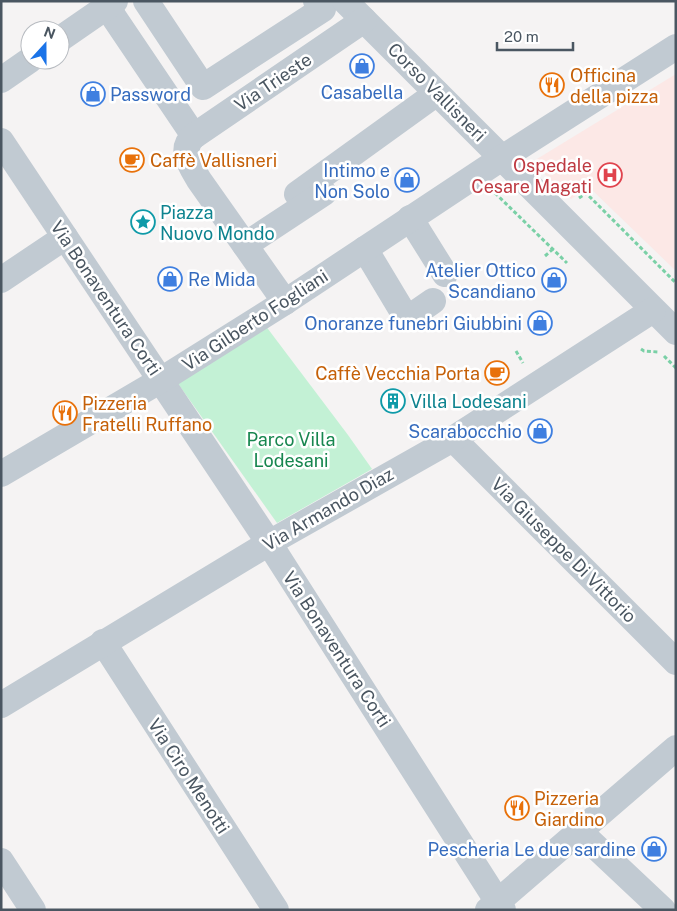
<svg xmlns="http://www.w3.org/2000/svg" width="677" height="911" font-family="'Public Sans',sans-serif">
<style>
.medical{fill:#fce8e6}
.green{fill:#c3f1d5}
.lines{fill:none;stroke-linecap:round;stroke-linejoin:round}
.path{stroke:#7ad0a6;stroke-width:3;stroke-dasharray:4 2.5;stroke-linecap:butt}
.minor{stroke:#c1cad2;stroke-width:26}
.labels{text-anchor:middle;dominant-baseline:central;stroke-width:5;stroke-linejoin:round;paint-order:stroke}
.food-label{font-size:18px;fill:#c56008;stroke:#fff;text-anchor:start}
.street-label{font-size:18px;fill:#4a5661;stroke:#fff}
.shop-label{font-size:18px;fill:#366cbe;stroke:#fff;text-anchor:end}
.health-label{font-size:18px;fill:#be3a42;stroke:#fff;text-anchor:end}
.culture-label{font-size:18px;fill:#0d838f;stroke:#fff;text-anchor:start}
.park-label{font-size:18px;fill:#17864f;stroke:#fff}
</style>
<rect width="100%" height="100%" fill="#f5f3f3"/>
<path class="medical" d="M676,74V271L589,187L571,199L532,162Z"/>
<path class="green" d="M262,321L348,435L372,469L277,523L174,378Z"/>
<g class="lines">
<g class="path">
<path d="M495,193L567,263"/>
<path d="M579,198L586,193L676,283"/>
<path d="M545,256L553,249"/>
<path d="M641,349L644,351L659,352"/>
<path d="M516,351L523,363"/>
<path d="M664,356L676,368"/>
</g>
<g class="minor">
<path d="M146,1L203,87L323,9L316,1"/>
<path d="M345,1L676,332"/>
<path d="M107,7L194,136"/>
<path d="M60,39L115,1"/>
<path d="M1,80L30,60"/>
<path d="M1,141L269,543L503,910"/>
<path d="M297,194L437,93"/>
<path d="M410,218L445,274"/>
<path d="M245,245L324,193"/>
<path d="M365,249L407,319L433,301"/>
<path d="M1,280L65,237"/>
<path d="M285,302L199,180C191,166 178,149 194,136L364,20"/>
<path d="M453,439L676,662"/>
<path d="M1,474L161,380L285,302L502,158L676,47"/>
<path d="M103,642L276,910"/>
<path d="M1,705L269,543L453,439L653,310"/>
<path d="M579,831L663,910"/>
<path d="M1,861L33,910"/>
<path d="M488,910L676,748"/>
</g>
</g>
<defs>
<g id="shop-ring" transform="scale(1.25)"><circle r="9.5" fill="#fff" stroke="#3f7fe0" stroke-width="1.5"/><path d="M-5-2.5h2.3a2.7 3.5 0 0 1 5.4 0H5L5.5 6h-11ZM-1.5-2.5h3a1.5 2.3 0 0 0-3 0Z" fill="#3f7fe0"/></g>
<g id="restaurant-ring" transform="scale(1.25)"><circle r="9.5" fill="#fff" stroke="#e8710a" stroke-width="1.5"/><path d="M-5-6h1v4h1v-4h1v4h1v-4h1v5L-1.5 .5V6h-2V.5L-5-1ZM5-6V6H3V1.5H1.5Q1.5-4 5-6Z" fill="#e8710a"/></g>
<g id="cafe-ring" transform="scale(1.25)"><circle r="9.5" fill="#fff" stroke="#e8710a" stroke-width="1.5"/><path d="M-5.5-4.5H6V0H3Q3 3.5 0 3.5H-2.5Q-5.5 3.5-5.5 0ZM3-3.2v2h1.7v-2ZM-6 4.5H4V6H-6Z" fill="#e8710a"/></g>
<g id="hospital-ring" transform="scale(1.25)"><circle r="9.5" fill="#fff" stroke="#e0444e" stroke-width="1.5"/><path d="M-5-5h3v3.5h4V-5h3V5h-3V1.5h-4V5h-3Z" fill="#e0444e"/></g>
<g id="sight-ring" transform="scale(1.25)"><circle r="9.5" fill="#fff" stroke="#0f9aa8" stroke-width="1.5"/><path d="M0-6L1.8-2.2L6-1.7L2.9 1.2L3.7 5.4L0 3.3L-3.7 5.4L-2.9 1.2L-6-1.7L-1.8-2.2Z" fill="#0f9aa8"/></g>
<g id="building-ring" transform="scale(1.25)"><circle r="9.5" fill="#fff" stroke="#0f9aa8" stroke-width="1.5"/><path d="M-4-6H4V6H1V3H-1V6H-4ZM-2.5-4.3h1.7v1.8h-1.7ZM.8-4.3h1.7v1.8H.8ZM-2.5-1h1.7V.8h-1.7ZM.8-1h1.7V.8H.8Z" fill="#0f9aa8"/></g>
</defs>
<g fill-rule="evenodd">
<use href="#shop-ring" x="362" y="66"/>
<use href="#restaurant-ring" x="552" y="85"/>
<use href="#shop-ring" x="93" y="94"/>
<use href="#cafe-ring" x="132" y="160"/>
<use href="#hospital-ring" x="610" y="175"/>
<use href="#shop-ring" x="407" y="180"/>
<use href="#sight-ring" x="143" y="222"/>
<use href="#shop-ring" x="170" y="279"/>
<use href="#shop-ring" x="554" y="280"/>
<use href="#shop-ring" x="540" y="323"/>
<use href="#cafe-ring" x="497" y="373"/>
<use href="#building-ring" x="393" y="401"/>
<use href="#restaurant-ring" x="65" y="413"/>
<use href="#shop-ring" x="540" y="431"/>
<use href="#restaurant-ring" x="517" y="808"/>
<use href="#shop-ring" x="654" y="849"/>
</g>
<g class="labels">
<g class="food-label">
<text x="570" y="75">Officina<tspan x="570" dy="21">della pizza</tspan></text>
<text x="150" y="160">Caffè Vallisneri</text>
<text x="480" y="373" text-anchor="end">Caffè Vecchia Porta</text>
<text x="82" y="403">Pizzeria<tspan x="82" dy="21">Fratelli Ruffano</tspan></text>
<text x="534" y="798">Pizzeria<tspan x="534" dy="21">Giardino</tspan></text>
</g>
<g class="street-label">
<text transform="translate(273 82) rotate(-34)">Via Trieste</text>
<text transform="translate(437 92) rotate(45)">Corso Vallisneri</text>
<text transform="translate(106 298) rotate(56)">Via Bonaventura Corti</text>
<text transform="translate(255 320) rotate(-33)">Via Gilberto Fogliani</text>
<text transform="translate(328 509) rotate(-30)">Via Armando Diaz</text>
<text transform="translate(564 550) rotate(45)">Via Giuseppe Di Vittorio</text>
<text transform="translate(337 649) rotate(57)">Via Bonaventura Corti</text>
<text transform="translate(189 776) rotate(57)">Via Ciro Menotti</text>
</g>
<g class="shop-label">
<text x="362" y="92" text-anchor="middle">Casabella</text>
<text x="110" y="94" text-anchor="start">Password</text>
<text x="390" y="170">Intimo e<tspan x="390" dy="21">Non Solo</tspan></text>
<text x="536" y="270">Atelier Ottico<tspan x="536" dy="21">Scandiano</tspan></text>
<text x="188" y="279" text-anchor="start">Re Mida</text>
<text x="522" y="323">Onoranze funebri Giubbini</text>
<text x="522" y="431">Scarabocchio</text>
<text x="636" y="849">Pescheria Le due sardine</text>
</g>
<g class="health-label">
<text x="592" y="165">Ospedale<tspan x="592" dy="21">Cesare Magati</tspan></text>
</g>
<g class="culture-label">
<text x="160" y="212">Piazza<tspan x="160" dy="21">Nuovo Mondo</tspan></text>
<text x="410" y="401">Villa Lodesani</text>
</g>
<g class="park-label">
<text x="291" y="439">Parco Villa<tspan x="291" dy="21">Lodesani</tspan></text>
</g>
</g>
<rect width="677" height="911" fill="none" stroke="#4a5661" stroke-width="5"/>
<g transform="translate(45 45) rotate(21)"><circle r="24" fill="#ffffff" stroke="#b7bbc0"/>
<path d="M0-4L9 19L0 12L-9 19Z" fill="#1a73e8"/>
<text y="-8" font-size="14" font-weight="bold" text-anchor="middle" fill="#4a5661">N</text>
</g>
<path d="M497 42v8h76v-8" fill="none" stroke="#4a5661" stroke-width="2.5"/>
<text x="504" y="42" font-size="15" fill="#4a5661" stroke="#ffffff" stroke-width="4" paint-order="stroke">20 m</text>
</svg>
